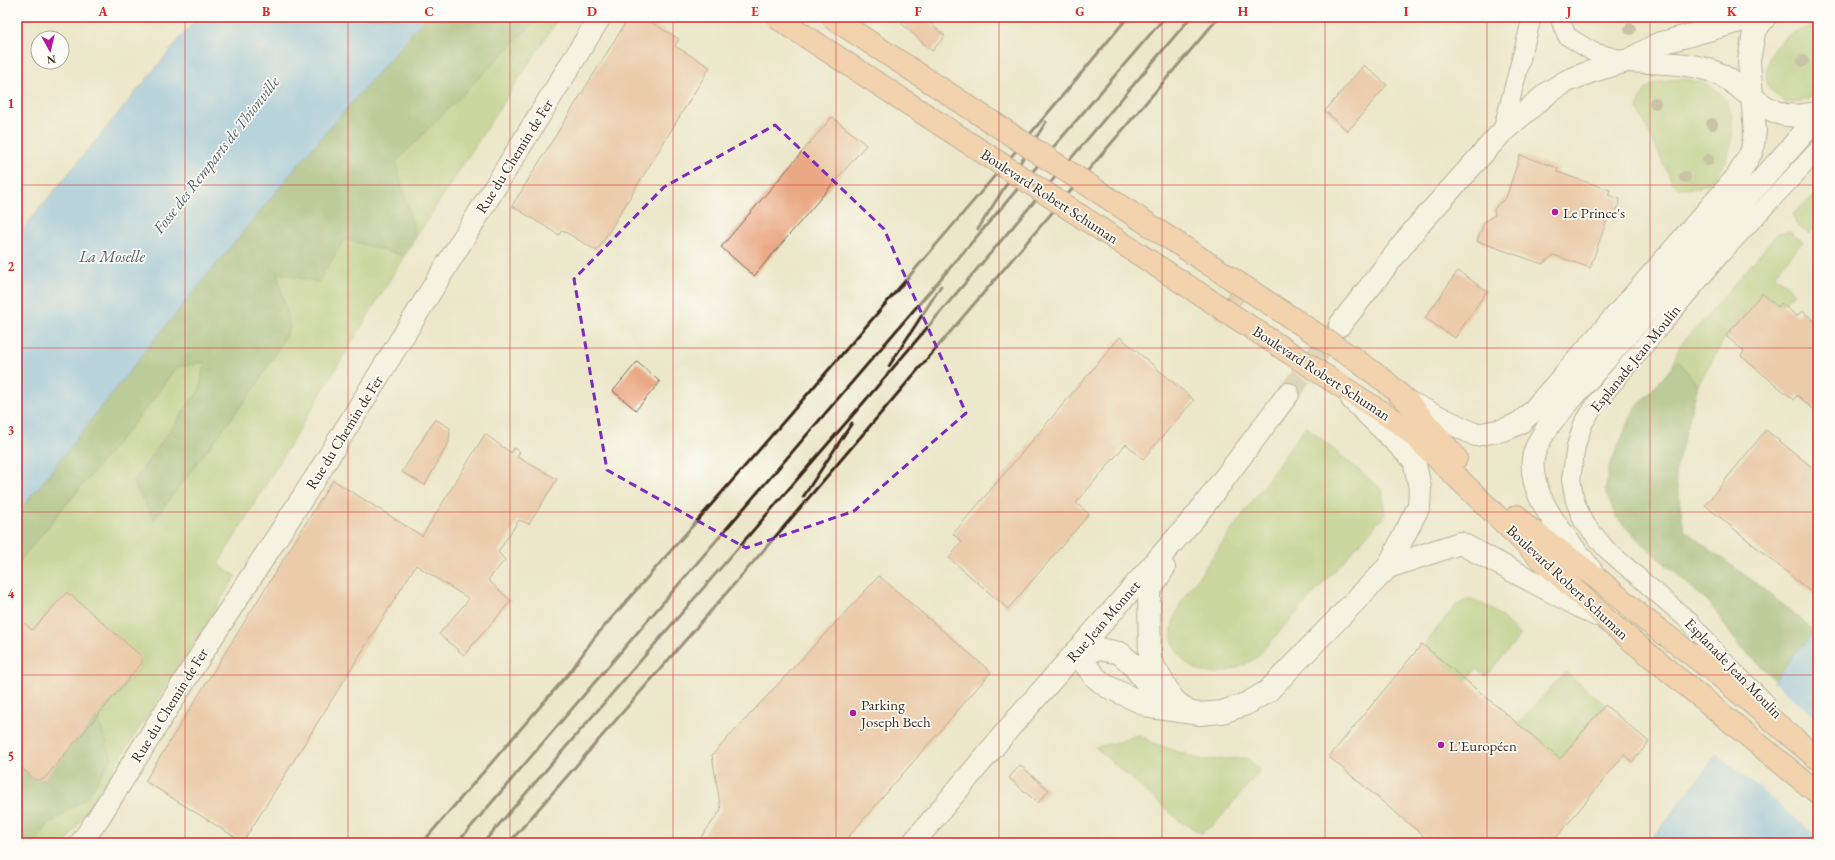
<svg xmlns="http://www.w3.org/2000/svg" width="1835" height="860" font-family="'EB Garamond',serif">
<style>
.green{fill:#a2c36b;stroke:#6e7644}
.forest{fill:#81a95f;stroke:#5e6a3e}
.water{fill:#7cbdf1;stroke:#5c7488}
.pier{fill:#ece7ca}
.building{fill:#eaa984}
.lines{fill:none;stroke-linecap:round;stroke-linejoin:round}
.minor-tunnel{stroke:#c9c1a8;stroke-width:22;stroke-dasharray:22 11;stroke-linecap:butt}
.service-casing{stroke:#796c5a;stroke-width:20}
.minor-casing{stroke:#796c5a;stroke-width:24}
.primary-casing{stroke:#796c5a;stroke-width:24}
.service{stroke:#fff;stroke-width:18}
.minor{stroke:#fff;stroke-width:22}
.primary{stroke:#fbba8d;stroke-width:22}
.rail{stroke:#3b2a1e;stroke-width:3}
.primary-bridge-casing{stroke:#796c5a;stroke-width:24;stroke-linecap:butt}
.primary-bridge{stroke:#fbba8d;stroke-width:22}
.tree{fill:#9c9878}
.marked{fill:none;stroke:#7b2cbf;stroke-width:3;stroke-dasharray:8 5;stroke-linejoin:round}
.grid{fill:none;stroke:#d62828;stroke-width:1;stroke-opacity:0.55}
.poi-dot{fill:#b5179e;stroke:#fdfcf7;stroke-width:1.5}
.labels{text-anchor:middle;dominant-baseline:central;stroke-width:3.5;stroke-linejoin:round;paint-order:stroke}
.street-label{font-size:15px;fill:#3b2a1e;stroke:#fdfcf7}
.poi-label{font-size:15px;fill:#3b2a1e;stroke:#fdfcf7;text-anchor:start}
.water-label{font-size:16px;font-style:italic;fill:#525d68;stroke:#fdfcf7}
.neatline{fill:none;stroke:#d62828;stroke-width:1.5}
.grid-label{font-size:13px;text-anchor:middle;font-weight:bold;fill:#d62828}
</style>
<rect width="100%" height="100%" fill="#fdfcf7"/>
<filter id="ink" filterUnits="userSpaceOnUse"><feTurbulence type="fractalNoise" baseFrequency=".025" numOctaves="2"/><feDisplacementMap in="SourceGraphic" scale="8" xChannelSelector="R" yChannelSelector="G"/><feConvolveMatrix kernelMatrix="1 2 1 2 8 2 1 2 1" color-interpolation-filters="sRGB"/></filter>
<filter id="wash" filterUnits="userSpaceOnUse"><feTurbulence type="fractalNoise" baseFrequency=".012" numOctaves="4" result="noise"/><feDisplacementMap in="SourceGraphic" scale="16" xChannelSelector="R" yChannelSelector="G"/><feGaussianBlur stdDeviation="0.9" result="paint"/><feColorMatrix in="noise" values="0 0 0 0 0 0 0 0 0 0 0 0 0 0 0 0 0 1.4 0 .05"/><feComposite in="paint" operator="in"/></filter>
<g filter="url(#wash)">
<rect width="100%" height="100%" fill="#ece7ca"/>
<g class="green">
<path d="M539,17H559L416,237L395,162Z"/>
<path d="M1818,25V91L1807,100L1786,103C1780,98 1773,93 1768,85C1766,81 1766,73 1767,67C1771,40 1794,30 1818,25Z"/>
<path d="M1681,79C1695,80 1714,84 1723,96C1740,118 1732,160 1714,179C1707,186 1689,191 1679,188C1677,187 1674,184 1672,182L1638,109C1644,81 1656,81 1681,79Z"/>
<path d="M1818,192V223L1809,234L1796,224L1793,214Z"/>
<path d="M1790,232L1803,242L1774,275L1794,292L1784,304L1781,303L1778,307L1761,293L1726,336L1698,385L1679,361L1672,367L1680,345L1705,319L1778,233Z"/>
<path d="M344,238L404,256L218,564L236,576L66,843H27L36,841L49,824L86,798L112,758L97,717L140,667L142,658L68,593L63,595L32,630L17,617V564L148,406L176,367L205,362L200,389L133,482L154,519L254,389L290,328L277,273L318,282Z"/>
<path d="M1306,426L1382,490L1385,515L1256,658C1233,673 1201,683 1181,657C1177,652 1173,644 1172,638C1170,624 1178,609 1184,597Z"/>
<path d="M1467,600C1487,599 1506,622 1521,635L1486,676L1476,669L1466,681L1424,645L1455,606Z"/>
<path d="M1565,672L1605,705L1560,759L1518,724Z"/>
<path d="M1139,734L1153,743L1202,760L1247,758L1260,770L1215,824L1201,833L1180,821L1095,747L1118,742Z"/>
</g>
<g class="forest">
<path d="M426,17H539L396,162L416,237L404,256L345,239L318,282L277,273L290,328L254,389L154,519L133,482L200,389L204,362L176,367L148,406L17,564V512L34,493L146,350L303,159Z"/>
<path d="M1678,361L1698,385L1675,473L1684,530L1765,590L1815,631L1775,680L1738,645L1711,605L1635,537L1616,517L1605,491L1608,469L1634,410Z"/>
<path d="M97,717L112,758L86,798L49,824L36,841L17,843V764L34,780L44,779Z"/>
</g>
<g class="water">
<path d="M198,17H426L303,159L146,350L34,493L17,512V236Z"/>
<path d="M1818,628V843H1649L1796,653Z"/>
</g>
<path class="pier" d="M1772,681L1818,719V837L1716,753Z"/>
<g id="blocks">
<g class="building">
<path d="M629,17H642L679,39L675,46L710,67L597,251L562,230L559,235L512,206Z"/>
<path d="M907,17H923L945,36L932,51L901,23Z"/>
<path d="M927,17H939L934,23Z"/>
<path d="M1364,65L1387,85L1348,131L1325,111Z"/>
<path d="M832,117L866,145L754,276L721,247Z"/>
<path d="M1520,155L1558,168L1557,172L1610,190L1608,195L1620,199L1615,216L1609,214L1590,268L1554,255L1542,264L1477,241L1484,222L1495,215L1494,210L1497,205L1506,198Z"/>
<path d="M1458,271L1487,291L1455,338L1425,318Z"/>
<path d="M1243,278L1254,287L1223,323L1213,314Z"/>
<path d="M1762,293L1778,307L1781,303L1797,316L1802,311L1818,324V403L1813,409L1797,395L1794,400L1741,356L1744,351L1726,336Z"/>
<path d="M1120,337L1194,400L1143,459L1126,444L1076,503L1089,514L1008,609L949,558L962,542L953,534Z"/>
<path d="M637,362L660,382L636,410L613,391Z"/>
<path d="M435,419L450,428L449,442L425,485L402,472Z"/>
<path d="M1766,430L1818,472V598L1705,505Z"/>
<path d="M485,434L511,453L514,448L520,452L517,457L557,479L529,524L519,520L498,552L505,560L488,580L511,601L464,655L439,634L469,599L416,565L243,842L145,781L333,480L422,536Z"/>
<path d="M879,576L991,672L843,843H704L700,839L721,810L712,755Z"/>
<path d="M66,593L71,595L140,655L142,658V663L44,779L36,780L17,764V617L32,630Z"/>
<path d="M1422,644L1560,759L1605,705L1649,742L1632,762L1624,755L1552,843H1432L1329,757Z"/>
<path d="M1020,765L1049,790L1038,803L1009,778Z"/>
</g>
</g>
</g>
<g filter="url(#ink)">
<use href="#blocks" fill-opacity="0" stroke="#796c5a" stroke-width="1"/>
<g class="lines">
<path class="minor-tunnel" d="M1288,394L1339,326"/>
<g class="service-casing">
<g id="service">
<path d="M1559,17L1567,36L1593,52L1627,61"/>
<path d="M1502,132L1532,17"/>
<path d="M1765,702L1729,667L1690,622L1606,549L1583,521L1575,501L1571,479L1576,446L1583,424L1597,402L1720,255L1818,150"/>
</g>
</g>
<g class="minor-casing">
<g id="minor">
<path d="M1627,61C1654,63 1683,62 1709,70C1735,78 1751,102 1776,112C1789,118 1805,115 1818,113"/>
<path d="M1340,325L1416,228L1502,132L1549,92L1567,81L1590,72L1627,61L1658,44L1755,17"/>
<path d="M1408,402L1476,435L1503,430L1511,427L1521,422L1533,411L1737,177L1752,151L1755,131L1749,61L1754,32L1765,17"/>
<path d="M1388,567L1460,543L1596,615"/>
<path d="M1164,568L1149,592L1150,660L1173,699L1187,711"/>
<path d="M1593,573C1571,543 1528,499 1533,459C1535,445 1544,433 1552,421L1706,243L1818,117"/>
<path d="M1076,652L1095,677L1106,686L1151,707L1200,714L1222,712L1246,704L1268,691L1388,567L1419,506L1420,488L1414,460L1352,399"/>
<path d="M1076,652L1099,649L1120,653L1131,663L1150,687L1162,696"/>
<path d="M81,843L99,817L214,634L316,477L600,17"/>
<path d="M913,843L1011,726L1196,516L1288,394"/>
</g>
</g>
<g class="primary-casing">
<g id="primary">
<path d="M1356,360L1385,381L1408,402L1456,458"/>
<path d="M1336,383L1405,427L1533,551L1609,622L1818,793"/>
<path d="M1517,516L1526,526L1598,579L1642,617L1721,677L1818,759"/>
</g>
</g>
<use href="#service" class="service"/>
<use href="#minor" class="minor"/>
<use href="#primary" class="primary"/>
<g class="rail">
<path d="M978,229L1046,122"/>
<path d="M889,366L941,286"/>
<path d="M803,497L852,423"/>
<path d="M422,843L570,672L594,638C775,433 954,227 1128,17"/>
<path d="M457,843L1165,17"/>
<path d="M483,843L870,395L1191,17"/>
<path d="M509,843L782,529L1219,17"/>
</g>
<g class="primary-bridge-casing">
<g id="primary-bridge">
<path d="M776,17L1336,383"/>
<path d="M831,17L1356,360"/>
</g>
</g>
<use href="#primary-bridge" class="primary-bridge"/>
</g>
<g class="tree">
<circle cx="1630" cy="29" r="6"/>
<circle cx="1803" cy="61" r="6"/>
<circle cx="1655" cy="103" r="6"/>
<circle cx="1712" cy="124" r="6"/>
<circle cx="1708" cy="160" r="6"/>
<circle cx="1685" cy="177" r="6"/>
</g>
</g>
<path d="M0 0H1835V860H0ZM775,125L884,229L966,413L854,511L746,548L607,470L574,279L664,187Z" fill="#ece7ca" fill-opacity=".55" fill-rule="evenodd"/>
<path class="marked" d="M775,125L884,229L966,413L854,511L746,548L607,470L574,279L664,187Z"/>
<path class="grid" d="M185,17V843M348,17V843M510,17V843M673,17V843M836,17V843M999,17V843M1162,17V843M1325,17V843M1487,17V843M1650,17V843M17,185H1818M17,348H1818M17,512H1818M17,675H1818"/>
<g class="poi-dot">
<circle cx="1555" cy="212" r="4"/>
<circle cx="853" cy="713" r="4"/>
<circle cx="1441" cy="745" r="4"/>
</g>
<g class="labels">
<g class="street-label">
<text transform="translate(514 156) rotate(-58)">Rue du Chemin de Fer</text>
<text transform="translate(1050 196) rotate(33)">Boulevard Robert Schuman</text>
<text transform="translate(1635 358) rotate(-51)">Esplanade Jean Moulin</text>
<text transform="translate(1322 373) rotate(33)">Boulevard Robert Schuman</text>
<text transform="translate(344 432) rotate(-58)">Rue du Chemin de Fer</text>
<text transform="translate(1568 582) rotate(43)">Boulevard Robert Schuman</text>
<text transform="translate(1103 621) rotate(-49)">Rue Jean Monnet</text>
<text transform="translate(1734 668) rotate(46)">Esplanade Jean Moulin</text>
<text transform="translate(169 705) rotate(-58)">Rue du Chemin de Fer</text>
</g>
<g class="poi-label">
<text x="1563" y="212">Le Prince's</text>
<text x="861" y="704">Parking<tspan x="861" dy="17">Joseph Bech</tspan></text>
<text x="1449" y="745">L'Européen</text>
</g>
<g class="water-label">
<text transform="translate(216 155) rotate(-52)">Fosse des Remparts de Thionville</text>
<text x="112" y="256">La Moselle</text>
</g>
</g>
<rect width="1835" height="860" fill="none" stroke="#fdfcf7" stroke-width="44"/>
<g transform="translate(50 50) rotate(172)"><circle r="19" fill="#fdfcf7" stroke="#afa8a0"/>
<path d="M0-3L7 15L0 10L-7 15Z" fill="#b5179e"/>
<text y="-6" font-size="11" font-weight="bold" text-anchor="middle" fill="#3b2a1e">N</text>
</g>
<rect x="22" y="22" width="1791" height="816" class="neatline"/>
<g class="grid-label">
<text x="103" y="16">A</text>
<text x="266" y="16">B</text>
<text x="429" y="16">C</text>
<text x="592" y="16">D</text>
<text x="755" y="16">E</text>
<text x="918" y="16">F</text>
<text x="1080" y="16">G</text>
<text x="1243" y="16">H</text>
<text x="1406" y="16">I</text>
<text x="1569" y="16">J</text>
<text x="1732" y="16">K</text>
<text x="11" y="108">1</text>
<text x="11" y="271">2</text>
<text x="11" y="435">3</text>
<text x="11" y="598">4</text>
<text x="11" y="761">5</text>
</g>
</svg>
